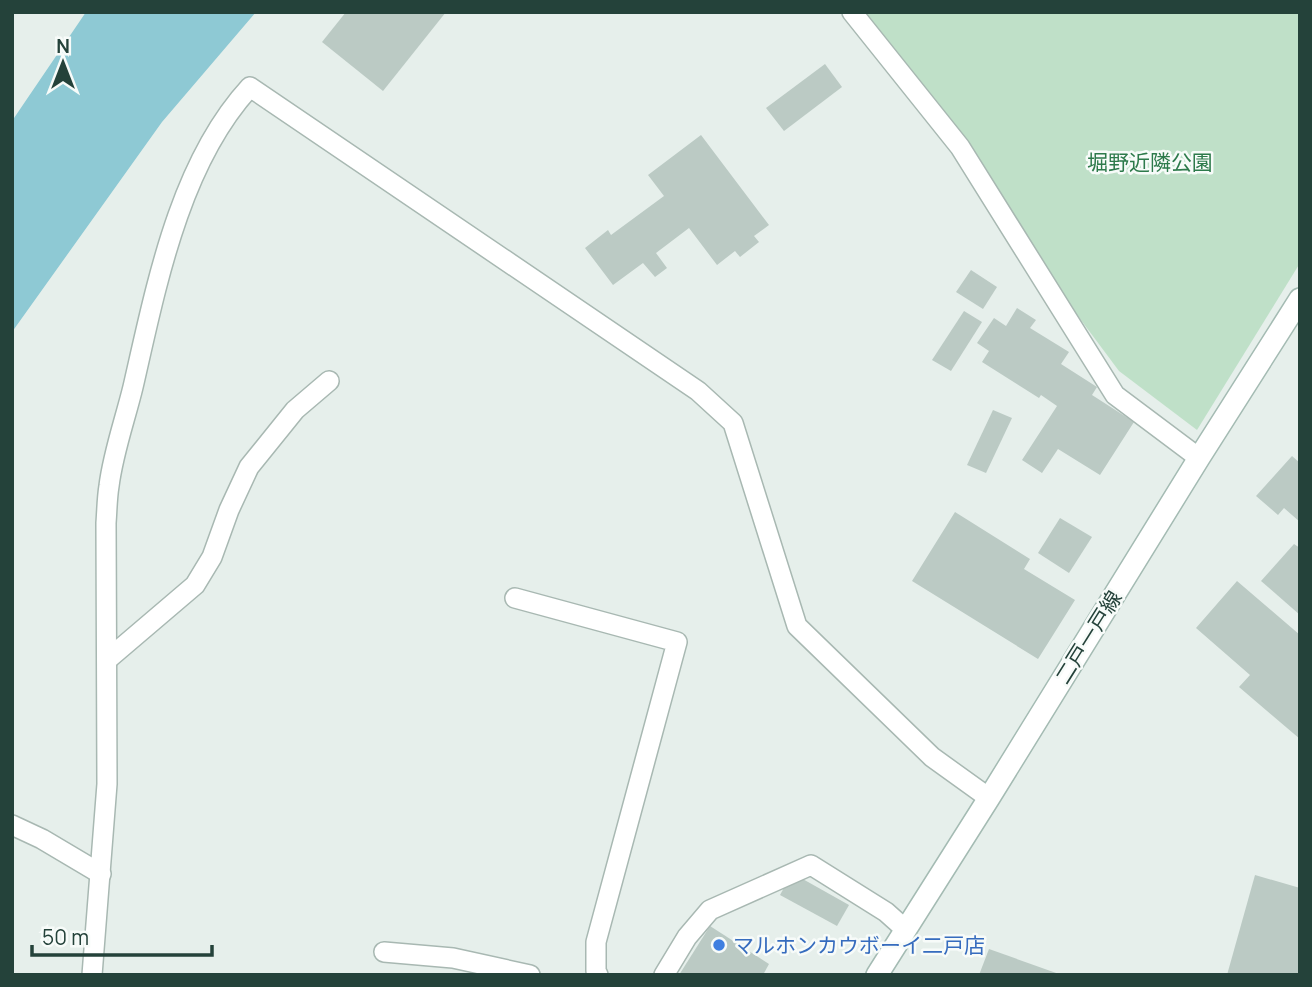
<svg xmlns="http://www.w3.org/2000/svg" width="1312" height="987" font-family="Manrope,'Noto Sans JP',sans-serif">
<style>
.green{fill:#bfe0c8}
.water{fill:#8ec9d4}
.building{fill:#bbcac4}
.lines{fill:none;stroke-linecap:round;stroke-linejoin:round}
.street-casing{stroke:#a8b8b2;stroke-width:22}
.secondary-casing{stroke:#a4bbb3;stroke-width:24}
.street{stroke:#fff;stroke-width:19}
.secondary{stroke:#fff;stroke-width:21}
.shop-dot{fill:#3f7fe0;stroke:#f7fbf9;stroke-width:2.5}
.labels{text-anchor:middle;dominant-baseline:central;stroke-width:5;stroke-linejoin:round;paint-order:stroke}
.park-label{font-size:21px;fill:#2d7a4b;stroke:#f7fbf9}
.street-label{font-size:21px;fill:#24423a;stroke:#f7fbf9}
.shop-label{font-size:21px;fill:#366cbe;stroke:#f7fbf9;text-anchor:start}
</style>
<rect width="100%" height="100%" fill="#e6efeb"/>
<path class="green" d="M851,12H1300V263L1197,430L1119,371Z"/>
<path class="water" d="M86,12H256L162,122L12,332V121Z"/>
<g class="building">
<path d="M346,12H446L383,91L322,42Z"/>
<path d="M825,64L842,87L784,131L766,108Z"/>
<path d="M701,135L769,225L754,236L759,242L740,257L735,251L717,265L689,228L656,253L667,268L655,277L643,263L613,285L585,248L608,230L611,235L664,196L648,175Z"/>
<path d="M971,270L997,287L983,309L956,292Z"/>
<path d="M1017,308L1036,320L1030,328L1069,352L1061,364L1097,387L1092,395L1134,422L1100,475L1058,449L1042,473L1022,460L1057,406L1041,395L1039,398L982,362L989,351L977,343L994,318L1006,326Z"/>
<path d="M964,311L982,322L951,371L932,360Z"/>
<path d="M993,410L1012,418L986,473L967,465Z"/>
<path d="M1292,456L1300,463V522L1284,508L1278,515L1256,496Z"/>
<path d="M955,512L1030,559L1024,569L1075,600L1038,659L912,581Z"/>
<path d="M1060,518L1092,537L1069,573L1038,553Z"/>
<path d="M1294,544L1300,548V615L1261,581Z"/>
<path d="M1237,581L1300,635V739L1239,687L1250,675L1196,628Z"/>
<path d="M792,873L849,905L837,926L780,895Z"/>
<path d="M1255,875L1300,888V975H1227Z"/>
<path d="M710,926L769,964L763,975H679Z"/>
<path d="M989,949L1059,974V975H979Z"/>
</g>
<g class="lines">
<g class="street-casing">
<g id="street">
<path d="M852,12L960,147L1115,395L1199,458"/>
<path d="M515,598L677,642L596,942V971L598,975"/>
<path d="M107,660L195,585L212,557L229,510L249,467L295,410L329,381"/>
<path d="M12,825L42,839L101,874"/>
<path d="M384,952L453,958L530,975"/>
<path d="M92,975L107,784L106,523C107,510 107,498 109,486C113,453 125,420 133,387C156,287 179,164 250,87L698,391L733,423L797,626L932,757L989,798"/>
<path d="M664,975L687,937L710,910L811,865L886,912L905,929"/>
</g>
</g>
<g class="secondary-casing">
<path id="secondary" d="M877,975L989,798L1199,458L1300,299"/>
</g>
<use href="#street" class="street"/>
<use href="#secondary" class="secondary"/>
</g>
<circle class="shop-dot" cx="719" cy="945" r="7"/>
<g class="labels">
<g class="park-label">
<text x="1150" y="162">堀野近隣公園</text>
</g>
<g class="street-label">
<text transform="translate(1088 637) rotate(-58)">二戸一戸線</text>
</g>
<g class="shop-label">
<text x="733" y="945">マルホンカウボーイ二戸店</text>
</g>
</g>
<rect width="1312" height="987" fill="none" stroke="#24423a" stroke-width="28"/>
<g transform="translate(63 63)" stroke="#f7fbf9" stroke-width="5" paint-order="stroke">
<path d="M0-5L12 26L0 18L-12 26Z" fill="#24423a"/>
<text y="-10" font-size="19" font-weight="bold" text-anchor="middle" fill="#24423a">N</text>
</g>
<path d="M32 945v10h180v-10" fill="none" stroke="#24423a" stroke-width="3.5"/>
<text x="42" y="945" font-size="21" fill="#24423a" stroke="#f7fbf9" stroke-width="5" paint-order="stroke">50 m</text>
</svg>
